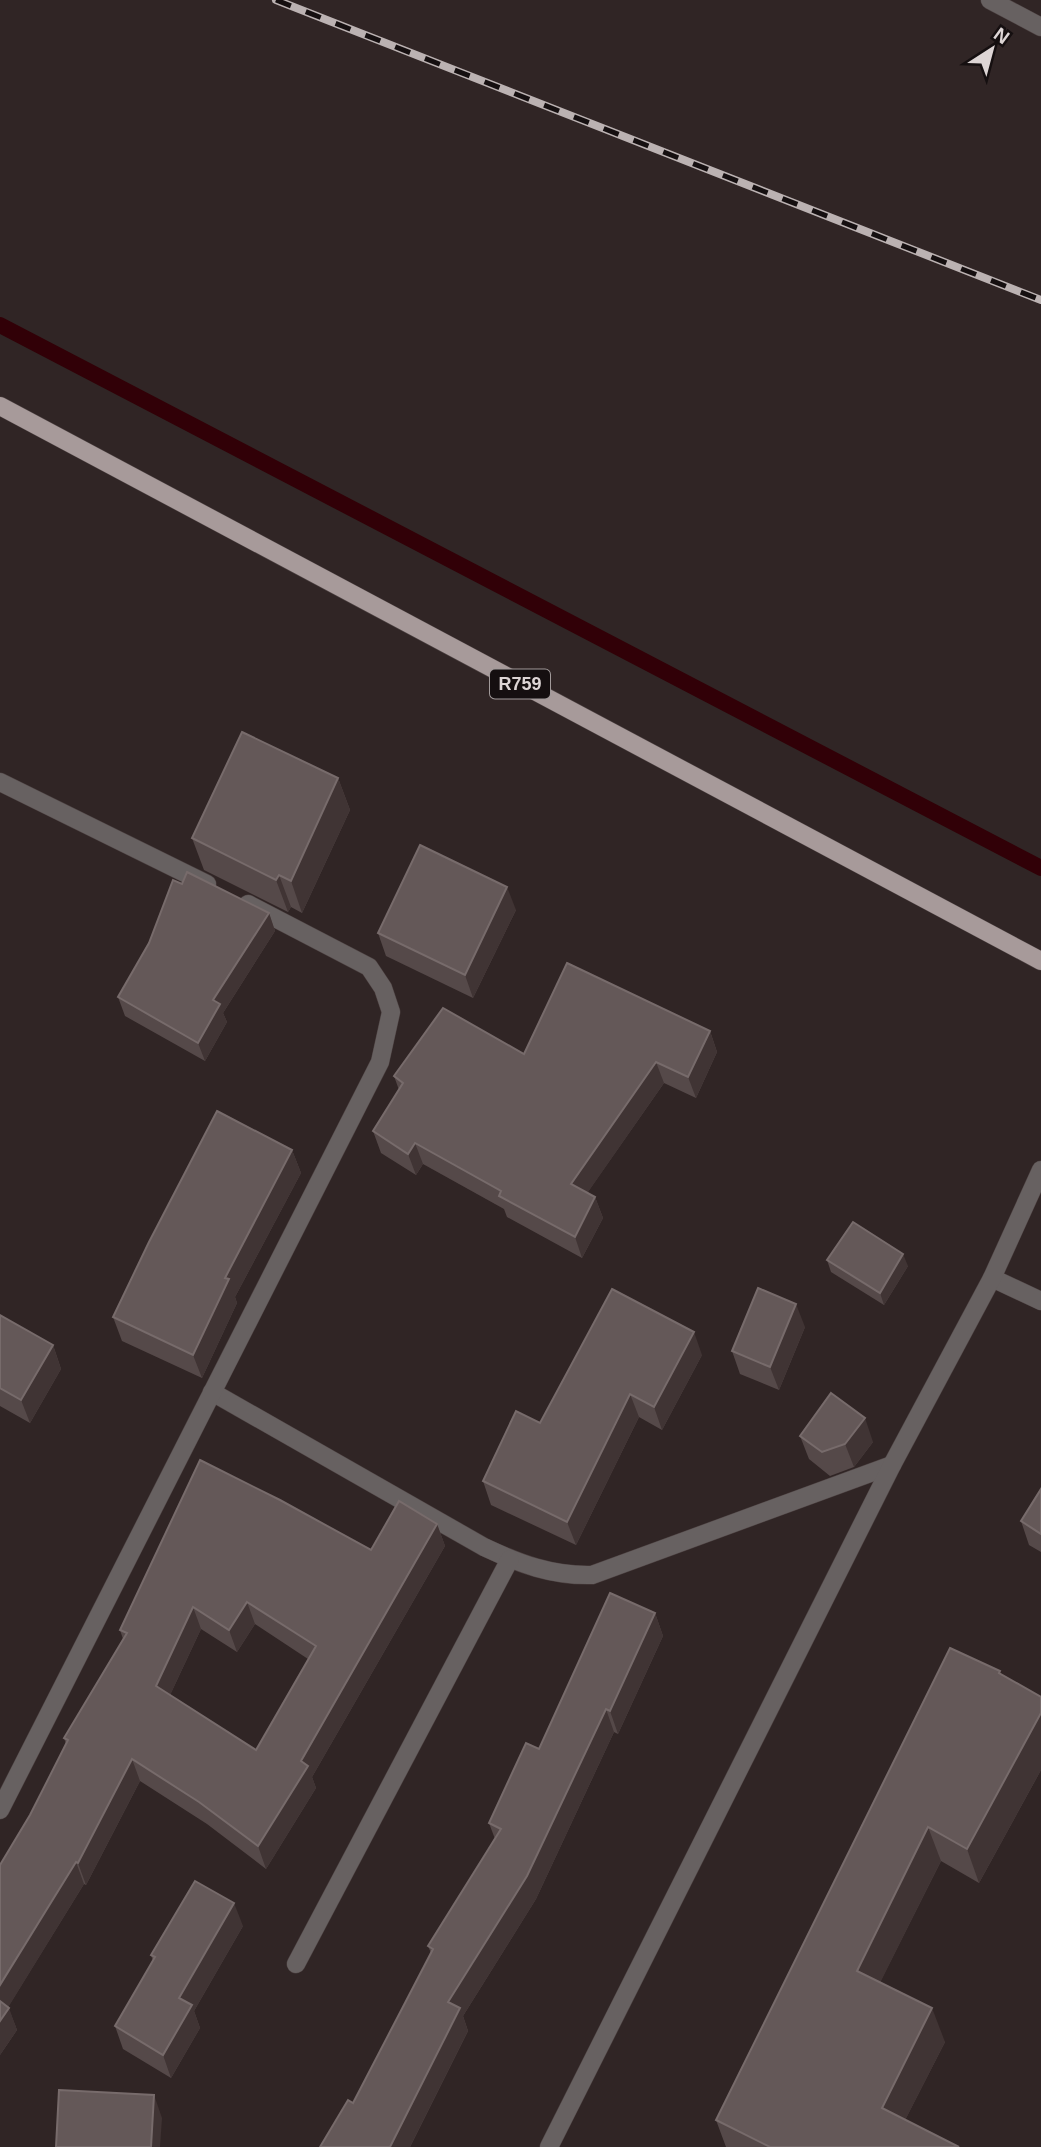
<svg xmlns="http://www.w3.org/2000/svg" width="1041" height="2147" font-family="Arial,sans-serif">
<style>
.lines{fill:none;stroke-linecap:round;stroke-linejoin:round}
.stream{stroke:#310007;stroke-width:16}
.minor-casing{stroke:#4c4141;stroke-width:19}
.primary-casing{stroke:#4c4141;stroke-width:19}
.minor{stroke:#676161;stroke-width:18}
.primary{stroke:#a79a9a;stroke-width:18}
.rail-casing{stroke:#bbb2b2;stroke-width:8}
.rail{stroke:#150f10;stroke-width:5;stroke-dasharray:16;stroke-linecap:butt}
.wall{fill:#554949;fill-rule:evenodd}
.shaded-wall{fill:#403434}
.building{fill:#645858;stroke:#776b6b;stroke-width:2;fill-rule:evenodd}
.labels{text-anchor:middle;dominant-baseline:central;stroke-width:7;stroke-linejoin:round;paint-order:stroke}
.shield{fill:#150f10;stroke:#a19a9a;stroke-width:2}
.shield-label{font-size:18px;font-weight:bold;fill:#ddd5d5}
</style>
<rect width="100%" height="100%" fill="#302525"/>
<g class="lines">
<path class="stream" d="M0,325L1041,868"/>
<g class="minor-casing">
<g id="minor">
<path d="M990,0L1041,27"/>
<path d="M0,782L207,884"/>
<path d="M992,1278L1041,1301"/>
<path d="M212,1392L484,1547C520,1564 552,1576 592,1575L892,1465"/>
<path d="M0,1810L380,1062L391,1012L383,988L369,967L248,904"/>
<path d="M296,1964L510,1559"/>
<path d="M549,2147L892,1465L992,1278L1041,1170"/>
</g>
</g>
<g class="primary-casing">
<path id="primary" d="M0,406L1041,961"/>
</g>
<use href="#minor" class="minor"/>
<use href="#primary" class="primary"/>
<g class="rail-casing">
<path id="rail" d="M276,0L1041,300"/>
</g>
<use href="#rail" class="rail"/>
</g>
<g class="wall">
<path d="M338,778L350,810L302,913L291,907L288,912L204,870L192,838Z"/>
<path d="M516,910L473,998L386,956L378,933Z"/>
<path d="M269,913L275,931L223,1013L227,1022L205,1061L125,1016L118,997Z"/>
<path d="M710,1031L717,1052L696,1098L664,1083L587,1193L595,1197L603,1218L582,1258L507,1217L504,1209L423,1164L416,1175L381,1153L373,1131L399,1090L394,1076L524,1054Z"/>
<path d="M292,1150L301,1173L235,1297L237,1303L202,1378L122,1341L113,1317Z"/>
<path d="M827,1260L908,1266L884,1305L831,1272Z"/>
<path d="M0,1315L53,1345L61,1369L30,1423L0,1406Z"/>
<path d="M805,1327L779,1390L740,1374L732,1351Z"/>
<path d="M702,1355L662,1430L639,1417L576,1545L491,1505L483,1481L540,1423Z"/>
<path d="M800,1436L873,1442L854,1467L830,1476L809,1459Z"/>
<path d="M1041,1489V1552L1029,1545L1021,1521Z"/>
<path d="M437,1524L445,1546L312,1777L316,1788L266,1869L207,1824L140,1781L86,1885L84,1884L8,2007L17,2030L0,2055L30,1815L66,1744L64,1738L123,1639L120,1630L371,1550ZM255,1624L308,1659L256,1750L170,1695L201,1629L237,1652Z"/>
<path d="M655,1613L663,1636L618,1734L614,1732L536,1899L463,2016L468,2031L410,2147H320L353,2103L431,1953L428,1946L495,1839L489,1823L539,1749Z"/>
<path d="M1001,1674L1041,1697V1770L979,1883L941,1861L880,1982L945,2042L905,2120L959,2147H726L716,2120Z"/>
<path d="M243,1926L194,2011L200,2028L171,2078L123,2049L115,2026L153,1961L151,1955Z"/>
</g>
<g class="shaded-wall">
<path d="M338,778L350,810L302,913L291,881Z"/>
<path d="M279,875L291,907L288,912L276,880Z"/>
<path d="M507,887L516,910L473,998L465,975Z"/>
<path d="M269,913L275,931L223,1013L227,1022L205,1061L198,1043L213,1000Z"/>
<path d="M710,1031L717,1052L696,1098L688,1077Z"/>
<path d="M656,1062L664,1083L579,1205L571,1184Z"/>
<path d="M415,1143L423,1164L416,1175L408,1154Z"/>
<path d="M292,1150L301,1173L235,1297L237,1303L202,1378L193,1355L225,1278Z"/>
<path d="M595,1197L603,1218L582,1258L575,1237Z"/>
<path d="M903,1254L908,1266L884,1305L880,1293Z"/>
<path d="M796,1304L805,1327L779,1390L770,1367Z"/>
<path d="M694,1332L702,1355L662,1430L654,1407Z"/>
<path d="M53,1345L61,1369L30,1423L21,1400Z"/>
<path d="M630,1394L639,1417L576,1545L567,1522Z"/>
<path d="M865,1418L873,1442L854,1467L845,1444Z"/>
<path d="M437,1524L445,1546L312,1777L316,1788L266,1869L258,1846L301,1761Z"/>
<path d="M247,1602L255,1624L237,1652L229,1630Z"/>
<path d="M193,1607L201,1629L164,1708L156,1686Z"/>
<path d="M655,1613L663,1636L618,1734L610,1711Z"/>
<path d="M606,1709L614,1732L536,1899L463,2016L468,2031L410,2147H390L448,2002Z"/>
<path d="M1041,1713V1770L979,1883L967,1849Z"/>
<path d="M132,1759L140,1781L86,1885L78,1863Z"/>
<path d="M928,1827L941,1861L869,2005L857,1971Z"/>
<path d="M76,1862L84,1884L1,2019L0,2015V1985Z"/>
<path d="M234,1903L243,1926L194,2011L200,2028L171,2078L163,2055L179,1998Z"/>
<path d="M9,2008L17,2030L0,2055V2021Z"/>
<path d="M932,2008L945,2042L894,2142L882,2108Z"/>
<path d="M154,2095L162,2118L160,2147H151Z"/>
</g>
<g class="building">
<path d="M242,732L338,778L291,881L279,875L276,880L192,838Z"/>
<path d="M420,845L507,887L465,975L378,933Z"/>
<path d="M187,872L269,913L213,1000L220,1004L198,1043L118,997L149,943L173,880L182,884Z"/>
<path d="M567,963L710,1031L688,1077L656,1062L571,1184L595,1197L575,1237L499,1196L501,1191L415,1143L408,1154L373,1131L403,1083L394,1076L443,1008L524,1054Z"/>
<path d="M217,1111L292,1150L225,1278L229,1279L193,1355L113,1317L149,1242Z"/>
<path d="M853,1222L903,1254L880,1293L827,1260Z"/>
<path d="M758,1288L796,1304L770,1367L732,1351Z"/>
<path d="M612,1289L694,1332L654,1407L630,1394L567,1522L483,1481L516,1411L540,1423Z"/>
<path d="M0,1315L53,1345L21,1400L0,1388Z"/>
<path d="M831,1393L865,1418L845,1444L822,1452L800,1436Z"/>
<path d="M200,1460L280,1500L371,1550L399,1501L437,1524L301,1761L308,1766L258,1846L199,1802L132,1759L78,1863L76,1862L0,1985V1865L30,1815L68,1740L64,1738L127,1633L120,1630ZM247,1602L316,1646L256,1750L156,1686L193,1607L229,1630Z"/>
<path d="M1041,1489V1534L1021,1521Z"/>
<path d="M610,1593L655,1613L610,1711L606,1709L527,1876L448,2002L460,2008L390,2147H320L348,2100L353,2103L433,1949L428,1946L501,1829L489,1823L526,1743L539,1749Z"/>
<path d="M950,1648L1000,1671L999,1673L1041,1697V1713L967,1849L928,1827L857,1971L932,2008L882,2108L959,2147H770L716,2120Z"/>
<path d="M195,1881L234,1903L179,1998L192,2005L163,2055L115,2026L155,1957L151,1955Z"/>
<path d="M0,2001L9,2008L0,2021Z"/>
<path d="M59,2090L154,2095L151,2147H56Z"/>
</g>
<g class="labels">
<rect class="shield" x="490" y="669.5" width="60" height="29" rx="5"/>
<g class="shield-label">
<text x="520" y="684">R759</text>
</g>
</g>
<g transform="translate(992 49) rotate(36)" stroke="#150f10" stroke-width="5" paint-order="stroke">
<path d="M0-5L12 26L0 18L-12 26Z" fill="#ddd5d5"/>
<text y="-10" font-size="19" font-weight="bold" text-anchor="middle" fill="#ddd5d5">N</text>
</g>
</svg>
